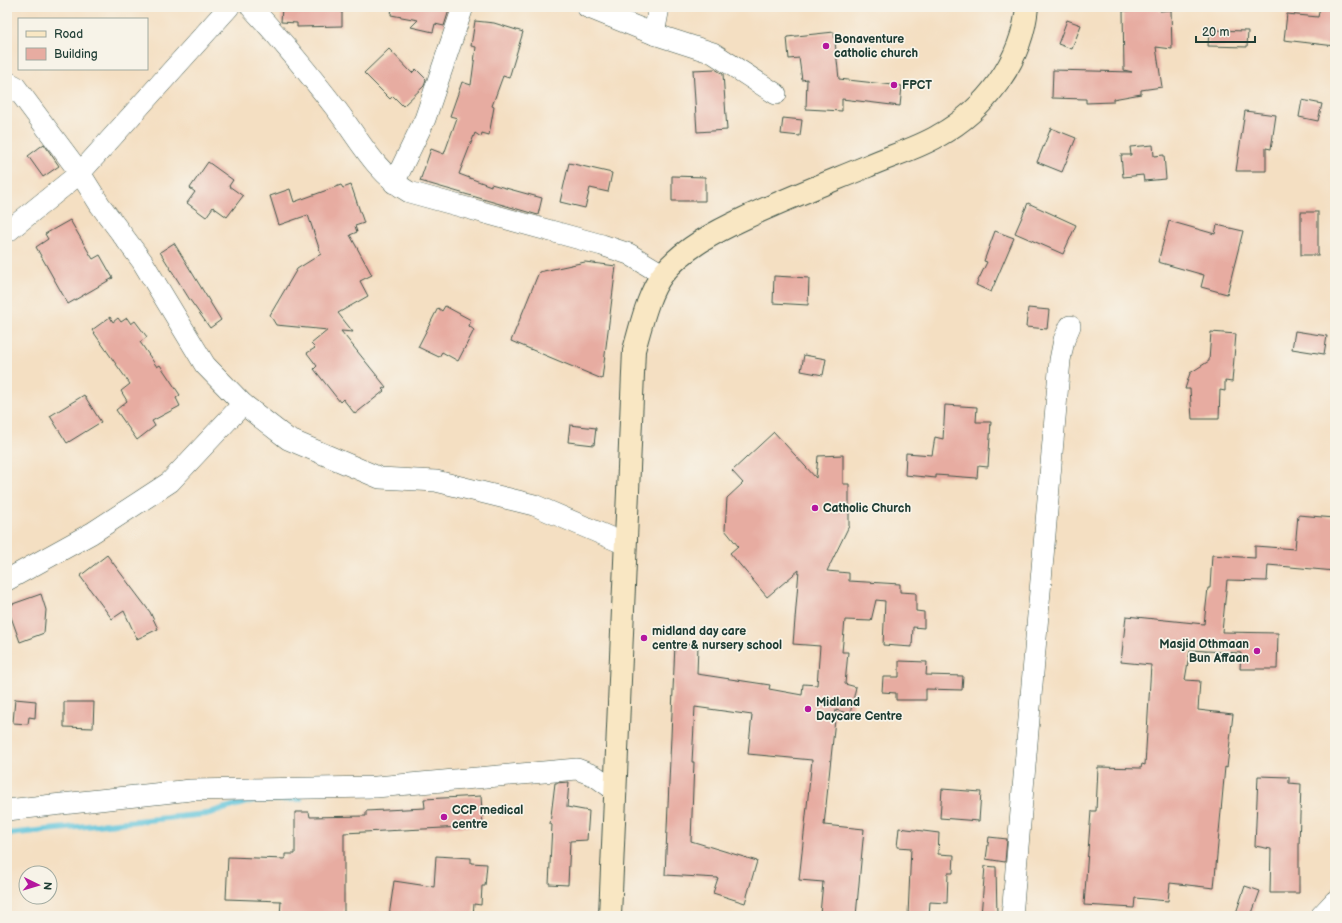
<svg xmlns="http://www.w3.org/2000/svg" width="1342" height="923" font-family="'Balsamiq Sans',sans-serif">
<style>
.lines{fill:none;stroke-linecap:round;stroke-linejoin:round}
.stream{stroke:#5ec4db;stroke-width:6}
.building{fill:#e7aca1}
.street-casing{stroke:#3f5549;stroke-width:22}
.secondary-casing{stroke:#3f5549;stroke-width:24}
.street{stroke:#fff;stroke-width:21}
.secondary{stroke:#f9e7c3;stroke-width:22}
.poi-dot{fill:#b5179e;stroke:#f7f3e8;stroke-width:1.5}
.labels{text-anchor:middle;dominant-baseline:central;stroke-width:3.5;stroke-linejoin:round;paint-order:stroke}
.poi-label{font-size:12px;font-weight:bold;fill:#1f3d34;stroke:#f7f3e8;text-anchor:start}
</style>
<rect width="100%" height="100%" fill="#f7f3e8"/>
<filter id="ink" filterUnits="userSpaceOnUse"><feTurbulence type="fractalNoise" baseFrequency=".025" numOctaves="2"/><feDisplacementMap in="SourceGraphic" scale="8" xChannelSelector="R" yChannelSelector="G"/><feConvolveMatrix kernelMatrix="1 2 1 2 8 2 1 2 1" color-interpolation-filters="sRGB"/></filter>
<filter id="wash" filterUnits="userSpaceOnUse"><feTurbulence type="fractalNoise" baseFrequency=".012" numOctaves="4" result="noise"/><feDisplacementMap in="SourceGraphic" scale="16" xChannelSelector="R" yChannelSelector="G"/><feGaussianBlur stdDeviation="0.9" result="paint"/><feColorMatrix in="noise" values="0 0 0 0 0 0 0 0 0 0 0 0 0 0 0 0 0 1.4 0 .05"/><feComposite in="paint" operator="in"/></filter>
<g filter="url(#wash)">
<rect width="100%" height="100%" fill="#f4dfc2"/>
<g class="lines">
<path class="stream" d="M7,834L206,814L253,800L300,799"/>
</g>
<g id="blocks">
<g class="building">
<path d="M282,7H342V26L297,27V23L281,22Z"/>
<path d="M392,7H450L444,26L435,24L433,32L411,27L418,20L391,15Z"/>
<path d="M1137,7H1160V11L1171,10L1172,49L1156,47L1162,87L1141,90V94L1113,99V102L1086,103V99L1052,98L1053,70L1132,72L1124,70L1123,11L1137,10Z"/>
<path d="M1320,7H1335V46L1284,40L1287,14L1318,17Z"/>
<path d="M1067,20L1081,25L1072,49L1058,44Z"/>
<path d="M475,21L494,23L523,32L509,78L503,76L492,106L494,107L489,135L482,133L481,137L475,133L459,174L491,186V184L542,198L538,215L420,181L431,149L444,154L457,118L450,116L462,82L471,85L476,47L471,46Z"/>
<path d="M1209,30L1248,31L1247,47L1208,46Z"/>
<path d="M834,32L839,79L902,86L900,106L842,99V111L806,109L807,79L802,80L799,58L789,59L787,37Z"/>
<path d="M389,49L412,73L416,69L426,79L424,86L403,106L393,96L390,99L364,73Z"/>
<path d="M715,69L723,74L727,130L697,132L693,70Z"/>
<path d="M1302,100L1322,104L1318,121L1299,117Z"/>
<path d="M1245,111L1276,115L1271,149L1266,148V171H1236Z"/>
<path d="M783,118L802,120L800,136L781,134Z"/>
<path d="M1051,128L1076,138L1062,172L1037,162Z"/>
<path d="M44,144L59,166L43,177L28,156Z"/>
<path d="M1153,145L1154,156L1164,155L1166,179L1144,181L1143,175L1123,177L1121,155H1131L1130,147Z"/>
<path d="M208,162L233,180L229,186L243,196L227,217L213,207L206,217L187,203L195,192L190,188Z"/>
<path d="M569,163L612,173L608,192L590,188L585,208L560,202Z"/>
<path d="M672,176L705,177V201H672Z"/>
<path d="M341,185L343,188L351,185L364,223L355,226L357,232L350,235L372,275L360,281L368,296L338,313L353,332L341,331L386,387L382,389L384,391L355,414L343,399L340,402L314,369L317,366L307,353L315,348L311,344L328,330L276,325L270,315L297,269L321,254L308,215L279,225L270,196L290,189L294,202Z"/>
<path d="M1028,203L1076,225L1063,254L1015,233Z"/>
<rect x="1301" y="212" width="17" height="43"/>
<path d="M70,220L91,256L93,259L100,255L113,278L68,304L36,247L48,239L45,234Z"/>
<path d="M1169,221L1215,234L1217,225L1243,231L1227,294L1201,287L1204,275L1158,262Z"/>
<path d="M995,231L1014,238L991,292L976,285L987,262L984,261Z"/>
<path d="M174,243L221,320L210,328L190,300L160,252Z"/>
<path d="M585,262L616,266L602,379L511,341L539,272Z"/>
<path d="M774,276L809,278L808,305L773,303Z"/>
<path d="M445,306L471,320L469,326L474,330L458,361L442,352L439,357L418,347L438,308L442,311Z"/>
<path d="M1028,308L1049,310L1047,329L1026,327Z"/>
<path d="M110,317L113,322L118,318L121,322L127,318L131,324L135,321L147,337L140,342L157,367L160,365L180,395L176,398L180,406L152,421L155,426L137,440L116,410L127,401L121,391L130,384L92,330Z"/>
<path d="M1295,331L1327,336L1324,354L1292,349Z"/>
<path d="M1211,332L1236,334L1232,382L1225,381V391L1220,390L1219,419H1192L1190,389H1185L1190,373L1209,361Z"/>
<path d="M804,355L826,359L823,375L801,371Z"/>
<path d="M84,395L101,422L67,443L50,416Z"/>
<path d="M945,405L977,407L976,422H991L988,467L978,466L977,478L936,475V478L905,475L906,453L932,455L935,437L943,439Z"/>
<path d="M570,425L596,428L594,445L568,442Z"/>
<path d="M774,432L816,478L818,456L843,455V484H849V526L827,571L849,573V581L900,584V592L916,593V611L924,612V628L913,627L912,647L883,645L885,601L876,600L871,621L845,620L842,652H848L845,684L856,687L850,714L836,710L824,825L864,829L856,916L820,914L823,882L799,880L812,760L748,754L752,715L695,707L692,762H694L691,841L757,861L745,903L713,893L718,878L665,875L675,644L698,645L697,674L770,685L769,689L802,695L803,684L817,685L820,646L793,644L799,570L767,597L730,553L738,546L725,530L727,498L743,483L732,471Z"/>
<path d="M1298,515L1335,518V571L1268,565L1267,581L1227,580L1222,632L1278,633L1277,669H1240L1241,653L1190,650L1185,680L1200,681L1198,710L1233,714L1227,768L1225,767L1214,888L1170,883L1168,901L1135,898L1134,908L1084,905L1091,811H1096L1098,767L1141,768L1142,764L1145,765L1151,665L1121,662L1126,616L1204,624L1208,588H1210L1212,555L1255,558V546L1295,549Z"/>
<path d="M107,555L150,612L158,629L137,639L124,611L112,619L80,576Z"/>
<path d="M41,594L46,610L44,633L20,642L7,606Z"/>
<path d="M899,661L927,662L926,675L963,676L962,690L926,689V700H896V693L882,692L883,677H899Z"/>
<path d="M15,699L36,701L35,718L29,717L28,724L13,723Z"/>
<path d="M64,702H94L93,728L64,727Z"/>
<path d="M1258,776L1289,777V783L1301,784L1299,846V893H1270L1271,849L1255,846Z"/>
<path d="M569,782L567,807L589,811L587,840L570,841L568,885L549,884L552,825L550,824L555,783Z"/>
<path d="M942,789L981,792L979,821L940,818Z"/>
<path d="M481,796L483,826L344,833V916H280L281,901L226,899L228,857L285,859V854H295V812H309L310,817L366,816V811L425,808L424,799Z"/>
<path d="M899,828L939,833L938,854L954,855L953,873H948L947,903L930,902L929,916L908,915L911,848L897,847Z"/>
<path d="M989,837L1007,839L1005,862L986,859Z"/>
<path d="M436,856L471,858V863L487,864L485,886H482L481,905L474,904L473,916H389L394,881L434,887Z"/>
<path d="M985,866L996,867L997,916H981Z"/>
<path d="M1245,886L1260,891L1251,916H1235Z"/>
</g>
</g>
</g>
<g filter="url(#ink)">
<use href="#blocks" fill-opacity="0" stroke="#3f5549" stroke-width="1"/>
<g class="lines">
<g class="street-casing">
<g id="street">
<path d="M251,7C282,40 309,74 337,110C359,139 376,173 409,192L602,245L629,254L662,274"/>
<path d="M587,7L654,34L713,53L776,94"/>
<path d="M654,34L659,7"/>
<path d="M7,82L15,86L80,173L100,205L142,261L205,365L243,404L288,439L380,478L436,481L534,505L625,544"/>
<path d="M394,183L425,119L463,7"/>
<path d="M7,232L80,173L229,7"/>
<path d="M7,580L92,533L170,482L243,404"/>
<path d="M7,810L191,790L376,787L577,769L595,776L616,791"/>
<path d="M1012,916L1060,360L1064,340L1070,326"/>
<path d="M1321,916L1335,901"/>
</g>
</g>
<g class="secondary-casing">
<path id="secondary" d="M610,916L634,350C641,326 648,293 663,274C682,249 717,231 745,218C785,199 827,183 868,166C890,156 916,149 938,136C985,110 1022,62 1027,7"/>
</g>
<use href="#street" class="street"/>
<use href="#secondary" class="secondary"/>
</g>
</g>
<g class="poi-dot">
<circle cx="826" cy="46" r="4"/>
<circle cx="894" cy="85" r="4"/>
<circle cx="815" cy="508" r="4"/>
<circle cx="644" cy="638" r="4"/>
<circle cx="1257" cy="651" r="4"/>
<circle cx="808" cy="709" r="4"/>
<circle cx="444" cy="817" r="4"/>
</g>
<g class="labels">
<g class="poi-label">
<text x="834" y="39">Bonaventure<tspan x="834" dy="14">catholic church</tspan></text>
<text x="902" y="85">FPCT</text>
<text x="823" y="508">Catholic Church</text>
<text x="652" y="631">midland day care<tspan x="652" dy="14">centre &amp; nursery school</tspan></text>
<text x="1249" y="644" text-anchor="end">Masjid Othmaan<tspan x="1249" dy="14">Bun Affaan</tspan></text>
<text x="816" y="702">Midland<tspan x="816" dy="14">Daycare Centre</tspan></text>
<text x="452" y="810">CCP medical<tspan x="452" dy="14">centre</tspan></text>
</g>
</g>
<rect width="1342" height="923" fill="none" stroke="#f7f3e8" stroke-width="24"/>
<rect x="18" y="18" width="130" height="52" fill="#f7f3e8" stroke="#a1aaa0"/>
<rect x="26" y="31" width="20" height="6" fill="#f9e7c3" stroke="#a1aaa0"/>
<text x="54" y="38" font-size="12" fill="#1f3d34">Road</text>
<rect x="26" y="48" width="20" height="12" fill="#e7aca1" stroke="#a1aaa0"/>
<text x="54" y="58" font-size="12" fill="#1f3d34">Building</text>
<g transform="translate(38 885) rotate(95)"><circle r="19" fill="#f7f3e8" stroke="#a1aaa0"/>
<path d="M0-3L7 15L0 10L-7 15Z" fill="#b5179e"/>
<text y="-6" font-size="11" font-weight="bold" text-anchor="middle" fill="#1f3d34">N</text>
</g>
<path d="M1196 36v6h59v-6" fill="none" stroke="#1f3d34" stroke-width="2"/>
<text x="1202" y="36" font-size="12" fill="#1f3d34" stroke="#f7f3e8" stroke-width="3" paint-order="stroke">20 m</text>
</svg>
